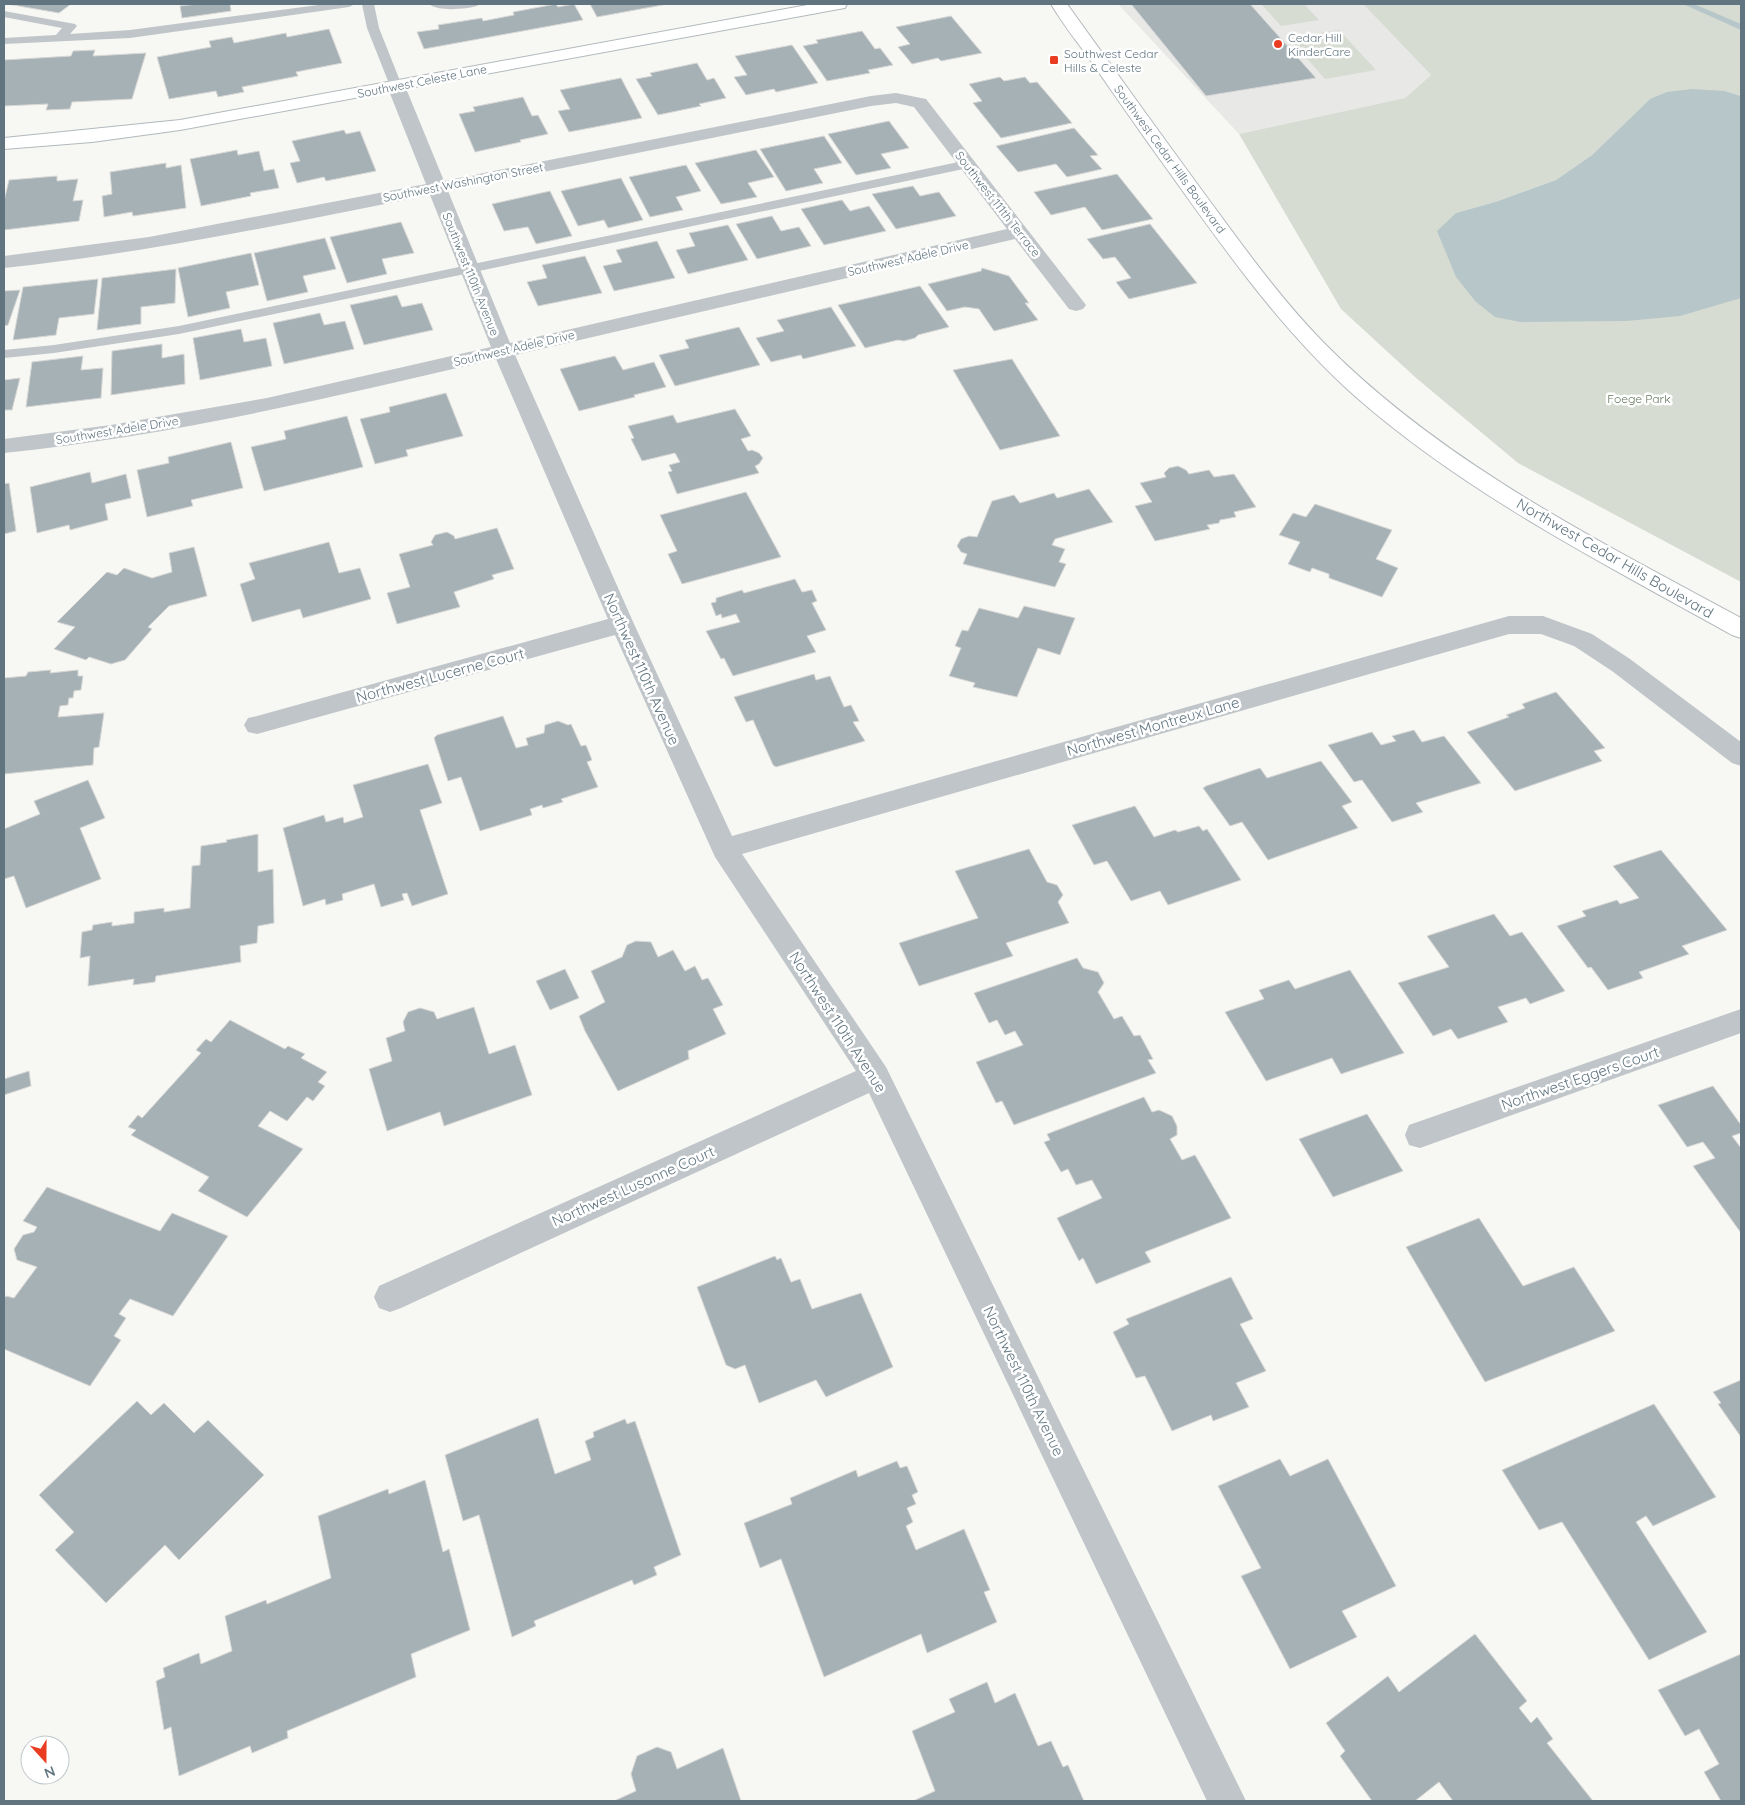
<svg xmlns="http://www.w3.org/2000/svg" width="1745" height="1805" font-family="Quicksand,sans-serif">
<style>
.built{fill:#e8e8e7}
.green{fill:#d7dcd2}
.water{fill:#b7c6c9}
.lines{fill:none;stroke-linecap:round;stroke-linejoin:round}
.stream{fill:#b7c6c9;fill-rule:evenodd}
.building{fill:#a6b1b6;stroke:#d8d8d6}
.secondary-casing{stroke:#b2b9bd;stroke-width:2}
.lane{fill:#bfc5c8;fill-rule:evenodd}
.street{fill:#bfc5c8;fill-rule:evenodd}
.secondary{fill:#fff;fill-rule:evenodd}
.poi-dot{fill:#e93c21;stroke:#fff;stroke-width:2}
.labels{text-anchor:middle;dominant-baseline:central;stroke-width:5;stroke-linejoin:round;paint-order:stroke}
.far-poi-label{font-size:12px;fill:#617580;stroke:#fff;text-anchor:start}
.far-street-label{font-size:12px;fill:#617580;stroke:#fff}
.far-park-label{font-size:12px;fill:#667760;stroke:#fff}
.street-label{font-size:15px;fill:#617580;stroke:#fff}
</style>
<rect width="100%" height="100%" fill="#f7f7f3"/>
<path class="built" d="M1118,4H1363L1431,75L1405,98L1239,134Z"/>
<g class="green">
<path d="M1261,4H1304L1319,20L1281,26Z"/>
<path d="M1363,4H1741V96L1725,91L1650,99L1592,155L1556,180L1498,201L1456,213L1741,159V582L1518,463L1415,377L1341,309L1239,134L1405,98L1431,75Z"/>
<path d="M1339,30L1376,70L1325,79L1289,38Z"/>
</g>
<path class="water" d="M1692,89L1725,91L1741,96V298L1680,316L1626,321L1520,322L1495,317L1476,302L1456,277L1437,231L1456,213L1498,201L1556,180L1592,155L1650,99L1667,92Z"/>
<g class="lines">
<path class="stream" d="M1683,4H1694L1741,24V30Z"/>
</g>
<g class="building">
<path d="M7,4H71L59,13Z"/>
<path d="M198,4H230L231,11L182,18L180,6Z"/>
<path d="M556,4L558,7L574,4L583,20L424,49L417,32L439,29L438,25L482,18L483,21L514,15L513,12Z"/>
<path d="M590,4H668L597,17Z"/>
<path d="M1131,4H1250L1316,78L1206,96Z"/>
<path d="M951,16L982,53L941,61L938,58L912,64L898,47L910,44L896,27Z"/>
<path d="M329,29L342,63L296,72L298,76L242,87L244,92L218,97L216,91L169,99L157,57L211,47L209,41L232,37L234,43L286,33L287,37Z"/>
<path d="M862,31L875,49L880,48L893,65L868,70L870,73L827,81L803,46L818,43L816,40Z"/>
<path d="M792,45L818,83L776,92L774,89L746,95L734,77L747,75L735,56Z"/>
<path d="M95,50L93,56L146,53L132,99L72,102L70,109L46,110L48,104L4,106V60L71,56L73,51Z"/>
<path d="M697,63L707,80L714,78L726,98L699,104L701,106L658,115L636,79L652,76L650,73Z"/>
<path d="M1000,77L1004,81L1025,77L1030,83L1037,82L1072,123L1001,138L973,103L982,101L969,84Z"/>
<path d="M621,78L642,118L569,132L558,111L570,109L560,90Z"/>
<path d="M523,97L532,116L538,115L548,134L520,140L521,142L475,152L459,114L475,111L473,107Z"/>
<path d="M889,121L909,148L881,154L891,168L856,175L828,134Z"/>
<path d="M1074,128L1098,155L1090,156L1102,169L1067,177L1056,164L1018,172L996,146Z"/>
<path d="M344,130L346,134L360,131L376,171L326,181L324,177L297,183L290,163L300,161L292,141Z"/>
<path d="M824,136L842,163L814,169L823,183L786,191L760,149Z"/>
<path d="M237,150L238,155L259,151L264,171L274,169L279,188L250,193L251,196L201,206L190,159Z"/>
<path d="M756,150L774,177L748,183L757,197L721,204L695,163Z"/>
<path d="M166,163V168L181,165L186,208L133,216L132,212L104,217L102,196L112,194L110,172Z"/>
<path d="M686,165L701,191L676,197L683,210L650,217L629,177Z"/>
<path d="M1117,174L1153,219L1102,230L1085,207L1051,215L1034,192Z"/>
<path d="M57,176V181L78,179L73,201L83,200L79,221L4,230V201L9,180Z"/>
<path d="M621,178L643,220L608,228L604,220L578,226L561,191Z"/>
<path d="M913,186L920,196L939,192L956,216L896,229L872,194Z"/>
<path d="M550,191L572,236L536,244L528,227L504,231L492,204Z"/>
<path d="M842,200L850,211L869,206L886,231L824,245L801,209Z"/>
<path d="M772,216L781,231L799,227L811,246L757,259L736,224Z"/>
<path d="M401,222L414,253L382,259L387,274L347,283L330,237Z"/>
<path d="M1150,224L1197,283L1129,299L1116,282L1131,278L1115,257L1103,259L1087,239Z"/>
<path d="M728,225L748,260L688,274L676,250L695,246L689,233Z"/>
<path d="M325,238L336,269L303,276L308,292L267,301L254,253Z"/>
<path d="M657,241L675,278L614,291L603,266L622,262L616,250Z"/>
<path d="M251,253L259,285L226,292L230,308L188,317L178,268Z"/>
<path d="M585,256L602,293L538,306L527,282L547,278L542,265Z"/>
<path d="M982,268L1009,276L1029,303H1025L1038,320L994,331L979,309L965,307L947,311L928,284L981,271Z"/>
<path d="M176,269L175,303L141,307V324L97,330L102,278Z"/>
<path d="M98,279L94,314L59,318L56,335L13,340L23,287Z"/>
<path d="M920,286L949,327L918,335L915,338L904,341L898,340L865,348L838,305Z"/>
<path d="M20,290L8,325L4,326V291Z"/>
<path d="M397,295L402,307L422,303L433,330L364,345L350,305Z"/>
<path d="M831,307L856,346L803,359L801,355L771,362L756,338L784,331L777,320Z"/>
<path d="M320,313L324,325L345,321L354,349L284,364L273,323Z"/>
<path d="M739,327L760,365L675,386L659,355L689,348L685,340Z"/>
<path d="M241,329L244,342L266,338L272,366L200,380L193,338Z"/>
<path d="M162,344V358L184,354L185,384L111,395L112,351Z"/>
<path d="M83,356L81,370L103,368L101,398L26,407L32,362Z"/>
<path d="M615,356L623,370L654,362L666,387L634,395L635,397L579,411L560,369Z"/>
<path d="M1012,359L1060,436L1000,450L953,370Z"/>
<path d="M20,378L12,410H4V380Z"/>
<path d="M446,393L463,436L406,450L408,456L375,464L360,419L390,412L389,407Z"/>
<path d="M735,409L751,436L741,439L748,451L752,450L759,453L763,458L759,464L755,466L759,473L677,494L668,472L672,471L669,465L680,462L675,453L642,461L631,439L634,438L628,426L673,415L677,423Z"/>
<path d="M347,416L363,467L264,491L251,447L286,439L284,431Z"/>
<path d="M231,442L243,488L191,500L193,506L147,517L137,470L169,463L168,457Z"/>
<path d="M1178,466L1186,470L1189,474L1209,470L1214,477L1234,474L1256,507L1234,512L1236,517L1220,520L1219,523L1207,525L1210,529L1155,541L1135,506L1152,502L1140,483L1166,477L1164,473L1169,468Z"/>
<path d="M90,472L92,483L126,474L131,498L105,504L108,520L70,530L69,525L37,533L30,487Z"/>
<path d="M9,483L16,531L4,534V484Z"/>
<path d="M1089,489L1113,522L1055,539L1052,545L1065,549L1059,562L1066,564L1055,587L963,564L967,554L961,552L957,546L961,539L969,536L977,537L992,501L1014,495L1020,503L1054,493L1057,498Z"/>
<path d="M746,492L781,557L682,584L668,554L677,551L660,515Z"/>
<path d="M1315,504L1392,530L1376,559L1398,568L1382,597L1329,578V574L1312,568L1310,572L1288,564L1300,542L1279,535L1293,513L1306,517Z"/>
<path d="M497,528L514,569L492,575L494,579L454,592L460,607L397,624L387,593L410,587L399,554L433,545L431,542L435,535L447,532L454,536L455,539Z"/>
<path d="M329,542L339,573L360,568L371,599L303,618L300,609L252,622L240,584L255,579L249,563Z"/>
<path d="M194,547L207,596L169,606L148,627L152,629L125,660L111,664L89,657L86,660L54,649L75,627L57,622L107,572L117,575L124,568L152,578L172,572L169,553Z"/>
<path d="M795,579L802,592L812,590L817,601L812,603L826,630L807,636L816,652L733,676L724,658L721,659L706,631L740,622L736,614L722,618L721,614L716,616L711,603L716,602V598L742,590L744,593Z"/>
<path d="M1024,606L1075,618L1060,655L1038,648L1017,697L973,687L975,683L949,676L961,648L955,646L962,630L968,631L979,608L1018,618Z"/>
<path d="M51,670L50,673L78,670V676H83L81,690L74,691L73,698H69L68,705L60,706L58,717L104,713L99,747L94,748L93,765L4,774V678L26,676L28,672Z"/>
<path d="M814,674L816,680L830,676L844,707L851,705L859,721L853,722L865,741L776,767L773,765L753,720L746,722L734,697Z"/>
<path d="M1556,692L1605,748L1594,751L1602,761L1515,791L1467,732L1509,717L1506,715L1525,708L1522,704Z"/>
<path d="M503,716L516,748L528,745L526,738L544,733L545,725L558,721L568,725L571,724L581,746L586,745L592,760L587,762L598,787L561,799L563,802L543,808L542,805L530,809L532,815L480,831L461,777L448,781L434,738L437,735Z"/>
<path d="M1414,730L1422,742L1444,736L1481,783L1416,803L1423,812L1392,822L1362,780L1354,782L1328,745L1372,732L1381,745L1396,741L1392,736Z"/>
<path d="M1321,761L1352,802L1342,806L1358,828L1268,860L1242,822L1230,826L1203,788L1206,786L1260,768L1267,778Z"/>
<path d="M428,764L442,803L420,810L448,894L412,906L407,893L402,894L404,900L381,907L374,884L342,894L343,900L326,905L325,899L303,906L283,828L324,815L326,822L343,817L344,823L363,817L353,785Z"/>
<path d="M88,780L105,818L80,828L101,879L26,908L14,876L4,879V829L40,814L34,801Z"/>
<path d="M1135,806L1154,837L1175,830L1178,832L1199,826L1203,831L1207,829L1241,880L1168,905L1160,891L1131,901L1107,861L1094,865L1072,825Z"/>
<path d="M258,834V872L273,869L274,923L258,926L257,943L240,946L241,962L156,976L155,982L133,985L134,979L88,986L90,956L80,958L82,932L92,930L93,925L112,922V926L134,923V912L164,908V912L190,908L192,866L200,865L201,846L227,842L226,840Z"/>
<path d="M1029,849L1047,882L1057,885L1063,895L1058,902L1069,923L1006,943L1013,956L919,986L899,943L978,918L955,871Z"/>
<path d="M1661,850L1727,930L1682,946L1689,954L1639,972L1643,978L1608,990L1591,967L1588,968L1557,926L1586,916L1582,911L1617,900L1620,904L1639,898L1613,866Z"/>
<path d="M1494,914L1510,936L1522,932L1565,991L1530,1004L1526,998L1498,1007L1508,1022L1458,1039L1451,1029L1433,1036L1398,983L1449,967L1427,936Z"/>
<path d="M636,941L651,942L658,957L673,950L685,971L695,966L702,980L708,978L723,1005L713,1009L726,1034L688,1051L689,1059L618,1091L585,1031L579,1016L605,1002L591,971L622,957L627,945Z"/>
<path d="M1077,958L1083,968L1098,972L1104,983L1098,992L1114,1019L1122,1016L1134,1036L1140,1035L1153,1059L1148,1060L1156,1073L1014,1125L1002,1101L996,1103L976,1062L1023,1045L1015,1031L1005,1035L997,1020L989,1023L974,993Z"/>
<path d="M565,969L579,998L550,1010L536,981Z"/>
<path d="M1350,970L1404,1053L1341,1074L1332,1058L1266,1081L1225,1012L1264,999L1259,990L1289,980L1295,989Z"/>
<path d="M474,1007L489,1054L515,1045L532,1095L444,1126L440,1112L387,1131L369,1069L392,1061L386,1038L405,1031L403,1022L408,1012L420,1008L434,1012L437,1019Z"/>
<path d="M230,1020L285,1049L288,1046L305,1054L301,1058L327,1072L318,1082L325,1086L313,1101L307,1097L287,1121L270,1111L258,1126L303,1149L247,1217L198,1191L209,1177L131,1135L136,1130L128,1127L138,1115L142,1118L201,1053L196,1050L206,1039L211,1042Z"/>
<path d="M29,1071L31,1086L4,1095V1079Z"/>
<path d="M1713,1086L1741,1125V1133L1732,1136L1741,1148V1233L1693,1166L1715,1158L1703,1142L1687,1147L1658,1105Z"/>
<path d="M1144,1097L1152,1112L1159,1110L1172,1116L1177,1126V1135L1170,1139L1182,1160L1195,1155L1231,1218L1145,1252L1151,1262L1096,1284L1083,1258L1079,1261L1057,1218L1102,1198L1092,1180L1076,1185L1068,1169L1061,1172L1044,1142L1050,1140L1047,1134Z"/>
<path d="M1367,1114L1403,1171L1333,1197L1299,1139Z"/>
<path d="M47,1187L160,1231L172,1213L228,1236L173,1316L130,1299L119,1314L126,1318L114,1336L121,1340L90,1386L4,1349V1299L6,1296L14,1298L37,1267L17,1260L14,1249L23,1235L34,1232L37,1227L23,1221Z"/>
<path d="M1479,1218L1523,1286L1574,1267L1615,1331L1485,1382L1406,1247Z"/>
<path d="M775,1256L777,1260L781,1258L791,1282L800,1279L812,1309L861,1293L893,1367L826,1397L816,1380L759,1403L745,1365L735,1369L726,1365L697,1287Z"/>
<path d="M1231,1277L1253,1319L1240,1324L1266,1371L1236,1383L1249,1407L1213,1421L1211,1415L1172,1431L1145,1376L1136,1378L1113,1332L1129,1324L1126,1319Z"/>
<path d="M1741,1380V1437L1718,1404L1721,1403L1713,1392Z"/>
<path d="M137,1401L151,1415L164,1403L194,1433L208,1420L264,1475L179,1560L165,1545L106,1603L55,1550L74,1532L39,1495Z"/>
<path d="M1654,1404L1716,1497L1653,1526L1646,1516L1636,1522L1707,1632L1649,1660L1562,1522L1539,1530L1502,1470Z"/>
<path d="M538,1418L555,1474L591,1460L585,1441L594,1437L593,1432L625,1419L627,1424L635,1421L681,1555L654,1567L657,1575L634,1585L632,1580L534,1621L536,1626L512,1637L479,1515L463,1521L445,1455Z"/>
<path d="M1280,1459L1290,1476L1328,1459L1396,1586L1342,1611L1357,1637L1290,1669L1241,1576L1261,1568L1218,1486Z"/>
<path d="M897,1461L900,1468L907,1466L918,1492L912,1495L916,1504L907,1508L913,1522L906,1526L916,1550L964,1529L990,1590L984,1592L997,1622L927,1653L921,1634L824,1677L781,1559L760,1568L744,1523L792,1504L790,1498L856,1470L858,1477Z"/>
<path d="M425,1480L443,1552L449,1549L470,1630L411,1654L416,1677L287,1731L288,1738L252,1753L250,1746L179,1776L171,1727L164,1730L156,1681L165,1677L163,1668L199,1653L201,1664L232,1651L225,1616L266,1600L267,1604L331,1578L318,1516L388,1489L389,1494Z"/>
<path d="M1475,1634L1527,1701L1519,1708L1531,1723L1537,1717L1553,1739L1547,1743L1593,1801H1453L1439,1782L1415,1801H1372L1340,1756L1345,1751L1326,1723L1388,1676L1399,1692Z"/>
<path d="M1741,1654V1801H1721L1704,1772L1719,1764L1699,1729L1685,1736L1658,1690Z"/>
<path d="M987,1682L995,1703L1015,1693L1038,1746L1051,1741L1063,1767L1068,1765L1084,1801H913L935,1791L912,1731L955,1712L949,1699Z"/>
<path d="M657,1747L671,1752L677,1769L723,1748L741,1801H614L636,1791L631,1774L637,1756Z"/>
</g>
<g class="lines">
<g class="secondary-casing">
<g id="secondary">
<path d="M813,4H847L845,8L839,9L180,130L92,142L4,149V138L180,120Z"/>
<path d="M1051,4H1067C1114,69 1161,135 1209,200C1245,249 1281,299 1323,342C1441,462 1595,539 1741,618V638L1732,635C1603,563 1468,495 1356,397C1276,326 1216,237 1154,151C1131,119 1109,87 1086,54C1074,38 1061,21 1051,4Z"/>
</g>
</g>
<g class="lane">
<path d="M326,4H355L349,7L130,38L4,44V38L56,35L62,28L4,17V11L75,24L77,26L70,34L130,30Z"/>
<path d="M362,4H374L379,28L402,86L400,89L396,90L390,86L367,28Z"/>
<path d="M429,4H479L477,6C466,9 438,12 429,4Z"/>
<path d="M968,160L974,164L973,167L179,334L54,353L4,358V350L54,345L179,326Z"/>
</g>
<g class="street">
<path d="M396,81L402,82L405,86L444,181L871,96L896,93L926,99L1086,305L1083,309L1076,311L1069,309L1015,239L515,355L634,624L732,836L1509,616H1543L1592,634L1630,659L1741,742V766L1732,763L1612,671L1574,646L1541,634H1509L742,854L886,1067L1246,1801H1207L869,1093L401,1308L390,1312L379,1308L374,1297L379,1286L856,1071L715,857L615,635L257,734L248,732L244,725L248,718L257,716L608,619L496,359C333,397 170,436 4,453V439L111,425L267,398L491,347L430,195C289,223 147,253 4,268V256L149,237L426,184L387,86L390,82ZM896,103L914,107L1007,229L510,343L448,191L871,106Z"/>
<path d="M1741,1009V1033L1420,1148L1409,1145L1405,1135L1409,1125Z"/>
</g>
<use href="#secondary" class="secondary"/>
</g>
<g class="poi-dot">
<circle cx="1278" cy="44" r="5"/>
<rect x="1049" y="55" width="10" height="10" rx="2.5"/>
</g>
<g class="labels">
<g class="far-poi-label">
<text x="1288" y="37">Cedar Hill<tspan x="1288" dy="14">KinderCare</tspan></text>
<text x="1064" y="53">Southwest Cedar<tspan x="1064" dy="14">Hills &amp; Celeste</tspan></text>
</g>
<g class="far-street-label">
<text transform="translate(422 81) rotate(-11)">Southwest Celeste Lane</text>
<text transform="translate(1170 159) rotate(54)">Southwest Cedar Hills Boulevard</text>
<text transform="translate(463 182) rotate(-11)">Southwest Washington Street</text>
<text transform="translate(998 204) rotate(52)">Southwest 111th Terrace</text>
<text transform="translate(908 258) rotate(-13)">Southwest Adele Drive</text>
<text transform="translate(471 274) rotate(68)">Southwest 110th Avenue</text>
<text transform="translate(514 348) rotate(-13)">Southwest Adele Drive</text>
<text transform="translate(117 430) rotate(-9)">Southwest Adele Drive</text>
</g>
<g class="far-park-label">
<text x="1639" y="398">Foege Park</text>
</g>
<g class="street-label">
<text transform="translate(1615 558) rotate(30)">Northwest Cedar Hills Boulevard</text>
<text transform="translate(642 669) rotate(66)">Northwest 110th Avenue</text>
<text transform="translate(440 675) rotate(-15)">Northwest Lucerne Court</text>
<text transform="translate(1153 726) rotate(-16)">Northwest Montreux Lane</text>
<text transform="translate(838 1022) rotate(57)">Northwest 110th Avenue</text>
<text transform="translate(1580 1078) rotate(-19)">Northwest Eggers Court</text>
<text transform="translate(633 1186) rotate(-24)">Northwest Lusanne Court</text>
<text transform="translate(1024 1381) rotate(64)">Northwest 110th Avenue</text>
</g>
</g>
<rect width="1745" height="1805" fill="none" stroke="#617580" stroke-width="10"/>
<g transform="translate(45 1760) rotate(159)"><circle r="24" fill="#ffffff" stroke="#c0c8cc"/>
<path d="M0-4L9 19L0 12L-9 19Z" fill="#e93c21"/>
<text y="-8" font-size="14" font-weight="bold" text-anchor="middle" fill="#617580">N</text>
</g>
</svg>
